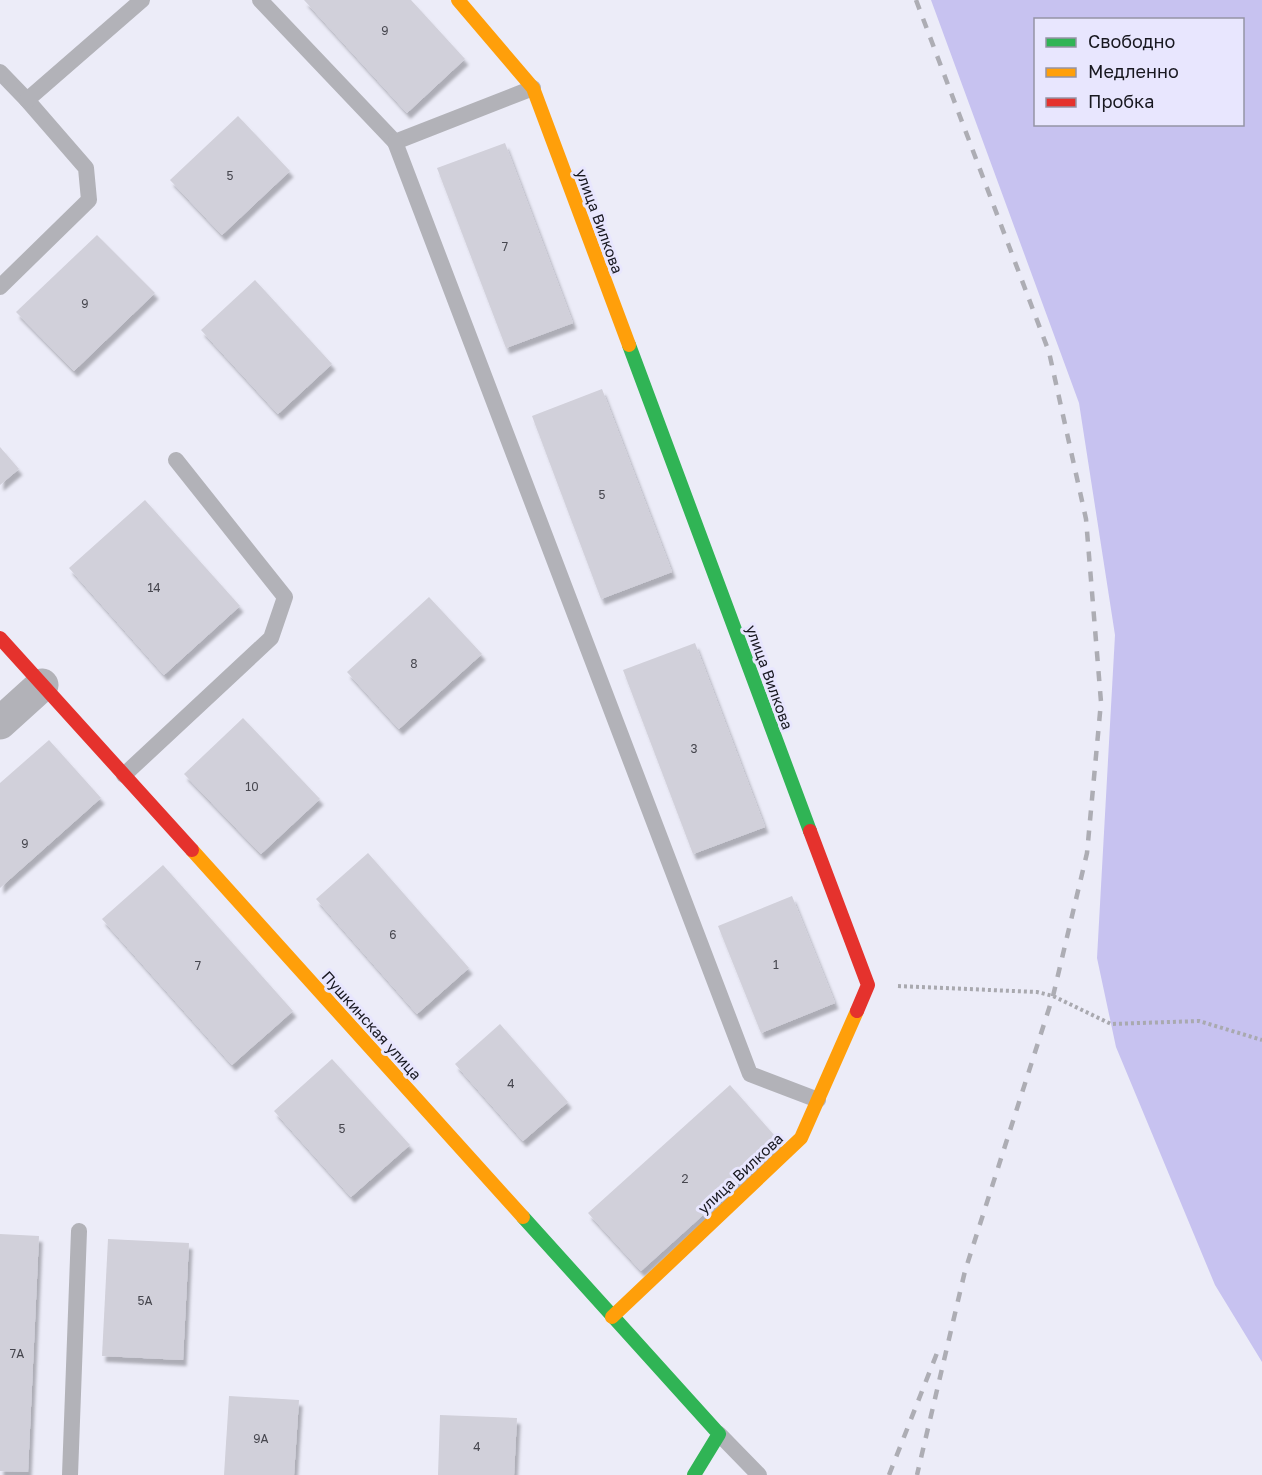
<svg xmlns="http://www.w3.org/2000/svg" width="1262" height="1475" font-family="'Golos Text',sans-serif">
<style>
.forest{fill:#c7c2f0;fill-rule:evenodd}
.building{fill:#d1d0da;filter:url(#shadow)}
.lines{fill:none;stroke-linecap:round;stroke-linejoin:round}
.path{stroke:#a9a9af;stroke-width:4;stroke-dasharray:3 3;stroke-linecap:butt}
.lane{stroke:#b2b2b8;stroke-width:16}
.street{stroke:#b2b2b8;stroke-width:33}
.fast{stroke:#30b455;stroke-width:14}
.slow{stroke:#ff9f0a;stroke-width:14}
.jam{stroke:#e5322d;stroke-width:14}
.rail{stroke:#adadb4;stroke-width:4.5;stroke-dasharray:10 10;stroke-linecap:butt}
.labels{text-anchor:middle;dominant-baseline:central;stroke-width:6;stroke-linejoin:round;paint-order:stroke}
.number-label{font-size:12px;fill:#46464e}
.street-label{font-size:15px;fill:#181820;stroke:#e8e6fe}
</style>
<defs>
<filter id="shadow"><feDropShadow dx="3.5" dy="6" stdDeviation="1.5" flood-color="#0004"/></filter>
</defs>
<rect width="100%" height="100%" fill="#ececf8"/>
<path class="forest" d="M931,0H1262V1362L1215,1285L1116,1047L1097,958L1115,635L1079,403ZM1036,20H1242V124H1036Z"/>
<g class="building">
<path d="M304,0H411L465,59L407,113Z"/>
<path d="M238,116L290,171L222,235L170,180Z"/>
<path d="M505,143L573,323L506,348L437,168Z"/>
<path d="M97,235L155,293L74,371L16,312Z"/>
<path d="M255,280L332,364L278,414L201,330Z"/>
<path d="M602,389L672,572L601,599L532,416Z"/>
<path d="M0,447L19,469L0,485Z"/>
<path d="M145,500L240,606L164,675L69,568Z"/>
<path d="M429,597L482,654L399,729L347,672Z"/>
<path d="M695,643L765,827L693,854L623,670Z"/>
<path d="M243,718L320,799L261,854L184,774Z"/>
<path d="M49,740L101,798L0,888V783Z"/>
<path d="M368,853L469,968L417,1014L316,899Z"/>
<path d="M163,865L293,1011L232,1065L102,919Z"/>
<path d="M792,896L835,1003L761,1033L718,926Z"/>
<path d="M500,1024L568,1102L523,1141L455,1064Z"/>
<path d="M332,1059L410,1145L351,1197L274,1111Z"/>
<path d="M730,1085L782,1144L641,1271L588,1213Z"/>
<path d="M0,1234L39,1236L28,1472L0,1471Z"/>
<path d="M108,1239L189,1243L183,1360L102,1356Z"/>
<path d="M229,1396L299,1400L294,1475H224Z"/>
<path d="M440,1415L517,1418L514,1475H438Z"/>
</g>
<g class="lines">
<path class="path" d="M898,986L1037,992L1053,996L1111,1024L1199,1021L1262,1040"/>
<g class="lane">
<path d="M260,0L395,142L533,88"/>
<path d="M0,72L27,100L86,168L89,200L0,287"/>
<path d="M27,100L142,0"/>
<path d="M395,142L750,1074L818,1100"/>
<path d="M124,775L271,638L285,597L176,460"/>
<path d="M719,1434L759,1475"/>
<path d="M70,1475L79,1231"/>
</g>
<path class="street" d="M0,723L42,685"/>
<g class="fast">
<path d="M629,345L810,831"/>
<path d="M523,1217L719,1434L694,1475"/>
</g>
<g class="slow">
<path d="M458,0L533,88L629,345"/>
<path d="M192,850L523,1217"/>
<path d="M612,1317L801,1138L857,1011"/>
</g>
<g class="jam">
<path d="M0,638L192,850"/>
<path d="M810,831L868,985L857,1011"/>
</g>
<g class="rail">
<path d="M916,0L1049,352L1086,519L1101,702L1087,853L1053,996L965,1271L917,1475"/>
<path d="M889,1475L939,1348"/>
</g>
</g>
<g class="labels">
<g class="number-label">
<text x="385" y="30">9</text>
<text x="230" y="175">5</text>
<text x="505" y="246">7</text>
<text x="85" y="303">9</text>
<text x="602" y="494">5</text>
<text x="154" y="587">14</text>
<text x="414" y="663">8</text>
<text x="694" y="748">3</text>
<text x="252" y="786">10</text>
<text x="25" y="843">9</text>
<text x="393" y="934">6</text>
<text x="776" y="964">1</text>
<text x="198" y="965">7</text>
<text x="511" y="1083">4</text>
<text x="342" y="1128">5</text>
<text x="685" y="1178">2</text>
<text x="145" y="1300">5А</text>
<text x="17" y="1353">7А</text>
<text x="261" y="1438">9А</text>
<text x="477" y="1446">4</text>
</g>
<g class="street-label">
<text transform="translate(600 221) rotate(70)">улица Вилкова</text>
<text transform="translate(770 677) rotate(70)">улица Вилкова</text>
<text transform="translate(372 1025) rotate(48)">Пушкинская улица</text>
<text transform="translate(740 1173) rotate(-43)">улица Вилкова</text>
</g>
</g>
<rect x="1034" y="18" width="210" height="108" fill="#e8e6fe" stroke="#9594a5" stroke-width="1.5"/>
<rect x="1046" y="38" width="30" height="9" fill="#30b455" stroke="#9594a5" stroke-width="1.5"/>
<text x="1088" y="48" font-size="18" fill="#181820">Свободно</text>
<rect x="1046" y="68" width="30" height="9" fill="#ff9f0a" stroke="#9594a5" stroke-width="1.5"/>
<text x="1088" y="78" font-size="18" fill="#181820">Медленно</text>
<rect x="1046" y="98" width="30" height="9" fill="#e5322d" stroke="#9594a5" stroke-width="1.5"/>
<text x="1088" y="108" font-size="18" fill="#181820">Пробка</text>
</svg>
